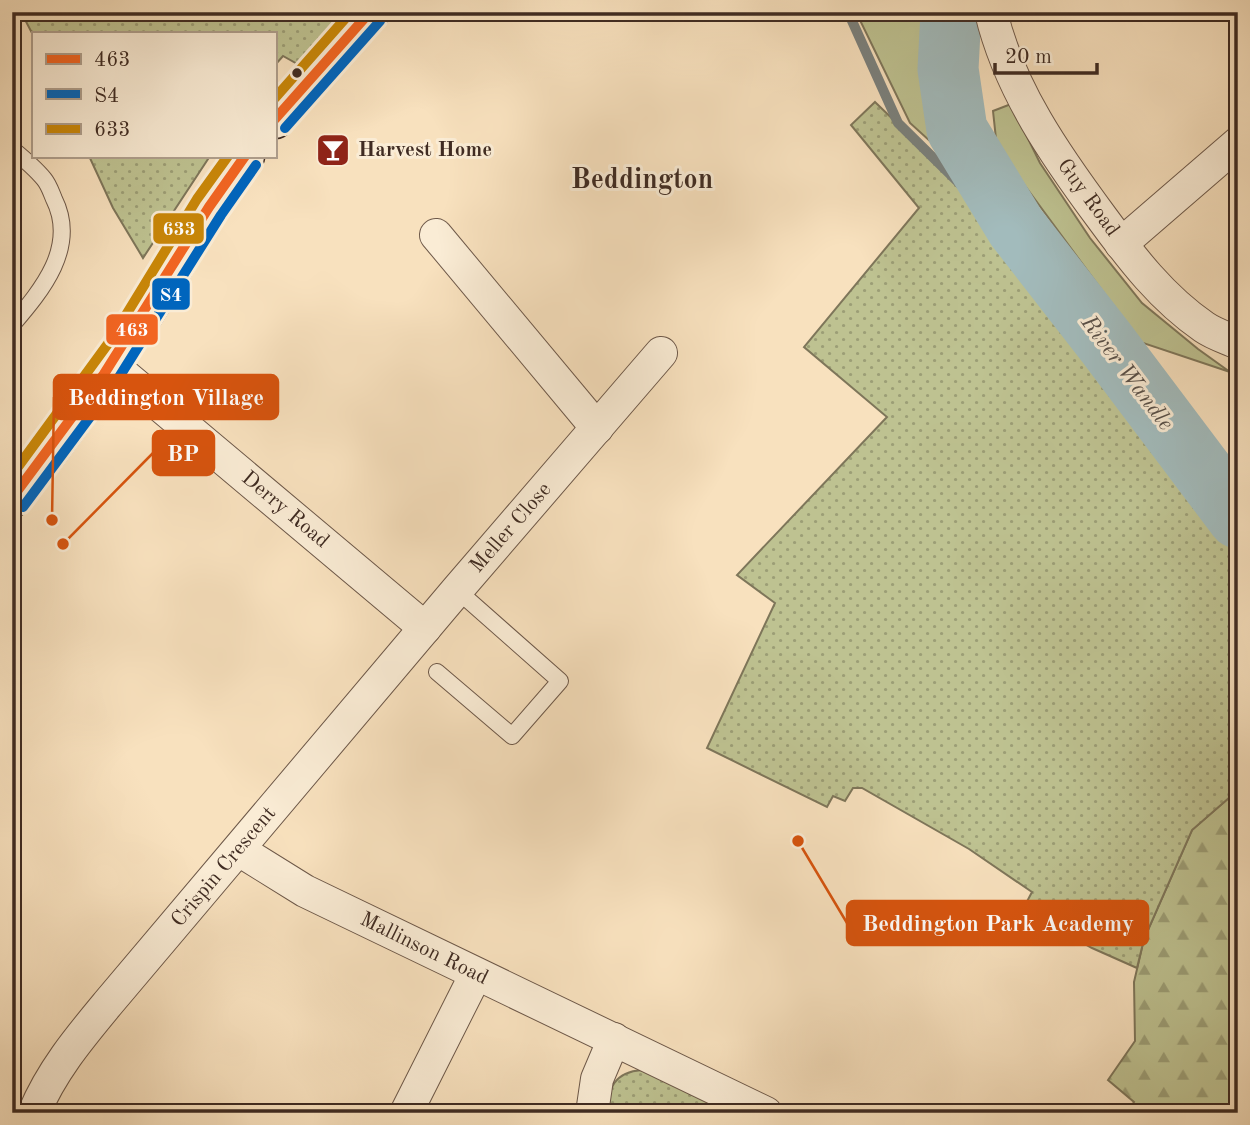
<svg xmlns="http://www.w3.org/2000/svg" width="1250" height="1125" font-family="'Old Standard TT',serif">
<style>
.grass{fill:#bec291;stroke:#7e765a;stroke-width:2}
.forest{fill:url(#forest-firs);stroke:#7e765a;stroke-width:2}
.park{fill:url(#park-dots);stroke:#7e765a;stroke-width:2}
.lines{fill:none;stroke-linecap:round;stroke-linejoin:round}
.stream{stroke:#7a817e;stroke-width:10}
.river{stroke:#a2bbbc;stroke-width:61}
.service-casing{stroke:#6d5849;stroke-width:18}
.minor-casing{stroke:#6d5849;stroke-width:34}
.secondary-casing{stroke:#3f2b22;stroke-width:41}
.service{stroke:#faecd5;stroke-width:16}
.minor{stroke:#faecd5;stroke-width:32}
.secondary{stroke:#faecd5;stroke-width:38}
.bus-1-casing{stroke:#faecd5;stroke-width:16}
.bus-2-casing{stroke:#faecd5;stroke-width:16}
.bus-3-casing{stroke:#faecd5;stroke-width:16}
.bus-1{stroke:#f26522;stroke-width:10}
.bus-2{stroke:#0065bd;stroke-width:10}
.bus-3{stroke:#c98708;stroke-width:10}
.bus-dot{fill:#3f2b22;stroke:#faecd5;stroke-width:2.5}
.labels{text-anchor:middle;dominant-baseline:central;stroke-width:6;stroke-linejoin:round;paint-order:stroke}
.poi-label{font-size:21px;font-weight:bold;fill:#3f2b22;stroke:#faecd5;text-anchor:start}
.street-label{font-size:21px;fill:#3f2b22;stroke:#faecd5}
.water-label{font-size:23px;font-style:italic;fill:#584f48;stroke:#faecd5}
.district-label{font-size:28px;font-weight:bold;fill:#3f2b22;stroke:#faecd5}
.leader{fill:none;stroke:#d7540e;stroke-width:2.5}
.callout-dot{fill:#d7540e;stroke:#faecd5;stroke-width:2.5}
.callout{fill:#d7540e;stroke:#d7540e;stroke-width:2.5}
.callout-label{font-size:23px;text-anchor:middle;font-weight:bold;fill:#fff}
.line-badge{stroke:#faecd5;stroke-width:2.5}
.badge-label{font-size:19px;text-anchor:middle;font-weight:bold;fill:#fff}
</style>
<defs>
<pattern id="forest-firs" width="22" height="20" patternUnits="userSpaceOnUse" patternTransform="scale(1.75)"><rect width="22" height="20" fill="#bec291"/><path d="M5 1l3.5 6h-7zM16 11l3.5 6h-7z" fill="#9c9e76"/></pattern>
<pattern id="park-dots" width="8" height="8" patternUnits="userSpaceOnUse" patternTransform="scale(1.75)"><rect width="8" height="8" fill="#bec291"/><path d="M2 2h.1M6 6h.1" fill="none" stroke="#9c9e76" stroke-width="1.8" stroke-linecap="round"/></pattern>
</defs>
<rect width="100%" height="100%" fill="#f8e1be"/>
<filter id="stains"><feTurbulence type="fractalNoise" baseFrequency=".00286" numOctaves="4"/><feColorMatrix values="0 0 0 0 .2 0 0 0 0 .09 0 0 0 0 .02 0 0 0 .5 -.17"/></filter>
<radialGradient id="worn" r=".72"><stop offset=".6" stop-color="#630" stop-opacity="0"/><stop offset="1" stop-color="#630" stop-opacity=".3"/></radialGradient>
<g class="grass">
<path d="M856,12H939L932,112L964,172L910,123Z"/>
<path d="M1011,104L1040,163L1090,238L1142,303L1198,349L1230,372L1140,342L997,148L993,111Z"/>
</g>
<path class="forest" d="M1238,790V1102L1235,1113H1127L1134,1102L1108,1080L1135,1041L1134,982L1144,939L1192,830Z"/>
<g class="park">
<path d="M21,12H348L301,66L283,56L275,65V33L33,35Z"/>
<path d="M875,102L964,188L1016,227L1107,344L1238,518V790L1192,830L1144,939L1137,968L1092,948L1023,909L1032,892L969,849L862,788H853L845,801L833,796L827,807L707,748L775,603L737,575L887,417L804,347L919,208L851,125Z"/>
<path d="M89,156H210L143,258L113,208Z"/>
<path d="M642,1070L734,1113H604C609,1088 614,1072 642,1070Z"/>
</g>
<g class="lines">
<path class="stream" d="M848,12L898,123L964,188L1016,227"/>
<path class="river" d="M951,12L948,69L957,130L1016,227L1107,344L1238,518"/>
<g class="service-casing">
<g id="service">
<path d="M12,149C23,158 35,168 44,179C49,185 51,192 54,199C78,247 42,290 12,325"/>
<path d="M437,672L512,736L560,681L457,590"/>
</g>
</g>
<g class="minor-casing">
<g id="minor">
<path d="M991,12C1009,89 1056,156 1102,218C1132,259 1162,298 1204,327C1214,334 1227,338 1238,343"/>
<path d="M436,235L597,428"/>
<path d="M1121,244L1238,143"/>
<path d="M112,365L425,628"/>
<path d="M239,850L305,891L766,1113"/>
<path d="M34,1113C52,1070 80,1037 109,1002L457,590L661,353"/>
<path d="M406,1113L476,974"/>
<path d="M592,1113L597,1079L614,1039"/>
</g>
</g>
<g class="secondary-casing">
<g id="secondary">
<path d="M275,119L370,12"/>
<path d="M12,498C64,433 111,367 155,296C185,250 210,199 245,156"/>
</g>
</g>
<use href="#service" class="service"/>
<use href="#minor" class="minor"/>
<use href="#secondary" class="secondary"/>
<g class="bus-1-casing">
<g id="bus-1">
<path d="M275,119L370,12"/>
<path d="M12,498L104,374L209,207L245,156"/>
</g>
</g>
<g class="bus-2-casing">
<g id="bus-2">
<path d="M285,128L380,21"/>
<path d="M23,507L116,382L221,215L256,165"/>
</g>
</g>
<g class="bus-3-casing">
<g id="bus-3">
<path d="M275,98L351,12"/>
<path d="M12,475L110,341L197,199L228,156"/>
</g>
</g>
<use href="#bus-1" class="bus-1"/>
<use href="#bus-2" class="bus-2"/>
<use href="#bus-3" class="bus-3"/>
</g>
<defs>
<g id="bar-square" transform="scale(1.75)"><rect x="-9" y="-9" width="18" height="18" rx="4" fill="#8f2418" stroke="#faecd5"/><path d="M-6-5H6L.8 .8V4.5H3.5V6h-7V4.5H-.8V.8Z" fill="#fff"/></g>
</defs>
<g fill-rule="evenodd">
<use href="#bar-square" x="333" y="150"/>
</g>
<circle class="bus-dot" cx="297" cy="73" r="6"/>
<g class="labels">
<g class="poi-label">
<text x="358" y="150">Harvest Home</text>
</g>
<g class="street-label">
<text transform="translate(1088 198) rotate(54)">Guy Road</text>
<text transform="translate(285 510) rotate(40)">Derry Road</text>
<text transform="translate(511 528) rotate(-49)">Meller Close</text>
<text transform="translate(224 867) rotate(-50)">Crispin Crescent</text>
<text transform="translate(424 949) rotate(26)">Mallinson Road</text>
</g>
<g class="water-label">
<text transform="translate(1127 373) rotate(53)">River Wandle</text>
</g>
<g class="district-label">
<text x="642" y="181">Beddington</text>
</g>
</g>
<path class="leader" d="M52 520L54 397M63 544L153 453M798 841L847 923"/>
<g class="callout-dot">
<circle cx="52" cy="520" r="7"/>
<circle cx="63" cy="544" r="7"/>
<circle cx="798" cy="841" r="7"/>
</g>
<g class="callout">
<rect x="54" y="375" width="224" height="44" rx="7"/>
<rect x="153" y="431" width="61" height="44" rx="7"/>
<rect x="847" y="901" width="301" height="44" rx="7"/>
</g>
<g class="callout-label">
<text x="166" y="405">Beddington Village</text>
<text x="183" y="461">BP</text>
<text x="998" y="931">Beddington Park Academy</text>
</g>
<g class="line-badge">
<rect x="152" y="212" width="53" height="33" rx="7" fill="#c98708"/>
<rect x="151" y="277" width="40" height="34" rx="7" fill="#0065bd"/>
<rect x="105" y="313" width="54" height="33" rx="7" fill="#f26522"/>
</g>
<g class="badge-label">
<text x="179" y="235">633</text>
<text x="171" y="301">S4</text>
<text x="132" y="336">463</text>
</g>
<rect width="1250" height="1125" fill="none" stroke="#f8e1be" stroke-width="42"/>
<rect x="14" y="14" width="1222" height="1097" fill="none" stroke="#3f2b22" stroke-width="3.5"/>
<rect x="21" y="21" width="1208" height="1083" fill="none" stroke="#3f2b22" stroke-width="2"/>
<rect x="32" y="32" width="245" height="126" fill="#faecd5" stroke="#af9f8d" stroke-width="2"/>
<rect x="46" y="54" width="35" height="10" fill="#f26522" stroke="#af9f8d" stroke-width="2"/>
<text x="94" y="66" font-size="21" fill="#3f2b22">463</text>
<rect x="46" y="89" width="35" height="10" fill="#0065bd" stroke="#af9f8d" stroke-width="2"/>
<text x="94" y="102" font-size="21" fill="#3f2b22">S4</text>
<rect x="46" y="124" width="35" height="10" fill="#c98708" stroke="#af9f8d" stroke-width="2"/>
<text x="94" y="136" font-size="21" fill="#3f2b22">633</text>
<path d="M995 63v10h102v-10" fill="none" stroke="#3f2b22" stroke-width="3.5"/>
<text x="1005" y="63" font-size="21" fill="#3f2b22" stroke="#faecd5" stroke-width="5" paint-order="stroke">20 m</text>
<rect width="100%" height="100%" filter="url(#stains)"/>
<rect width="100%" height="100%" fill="url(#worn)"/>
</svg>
